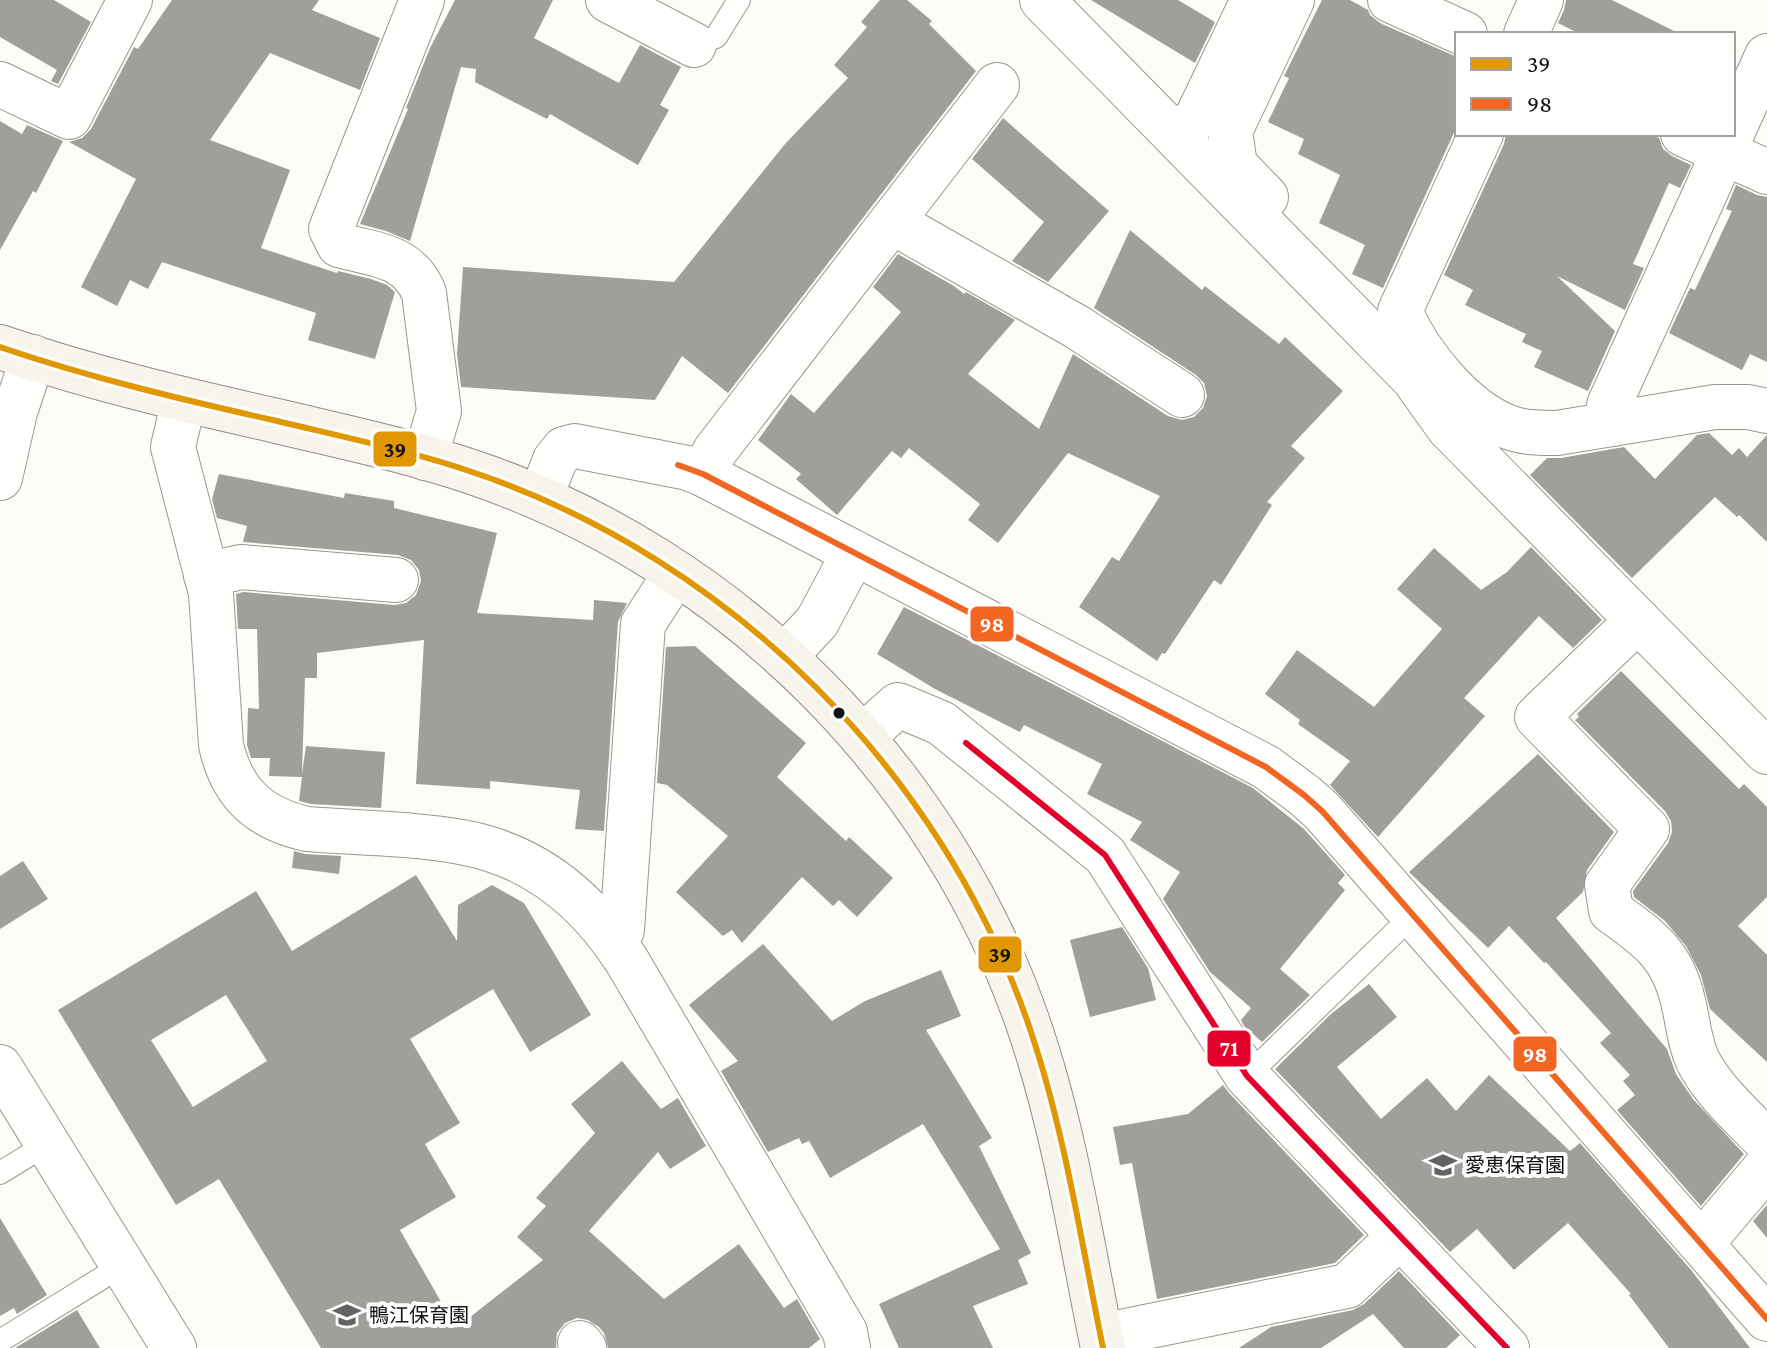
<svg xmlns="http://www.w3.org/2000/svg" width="1767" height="1348" font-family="'Crimson Pro','Noto Sans JP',serif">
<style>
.building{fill:#a19f9c;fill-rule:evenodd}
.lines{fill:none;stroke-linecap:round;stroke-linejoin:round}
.lane-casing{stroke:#979795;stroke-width:24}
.street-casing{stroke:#979795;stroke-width:46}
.secondary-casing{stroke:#8e8d8b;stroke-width:46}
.lane{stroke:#fffffe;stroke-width:22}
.street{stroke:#fffffe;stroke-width:44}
.secondary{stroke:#f6f4eb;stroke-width:44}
.bus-1-casing{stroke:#fff;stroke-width:12}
.bus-2-casing{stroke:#fff;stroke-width:12}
.bus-3-casing{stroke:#fff;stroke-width:12}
.bus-1{stroke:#e09702;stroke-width:6}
.bus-2{stroke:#f26522;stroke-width:6}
.bus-3{stroke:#e4002b;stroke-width:6}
.bus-dot{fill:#111;stroke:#fff;stroke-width:3}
.labels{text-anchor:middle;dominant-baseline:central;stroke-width:8;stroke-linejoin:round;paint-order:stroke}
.poi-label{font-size:20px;fill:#111;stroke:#fff;text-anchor:start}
.line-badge{stroke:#fff;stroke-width:3}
.badge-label{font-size:22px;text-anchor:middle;font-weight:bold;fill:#fff}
.pale-badge-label{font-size:22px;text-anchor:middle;font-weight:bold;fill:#111}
</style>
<rect width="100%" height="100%" fill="#fdfcf7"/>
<g class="building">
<path d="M0,0H54L91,22L58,84L51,81L57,70L0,37Z"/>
<path d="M172,0H319L312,10L380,38L360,90L270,53L210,140L290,170L261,248L337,273L338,271L371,279L387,285L395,292L375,359L308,340L316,313L162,262L148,289L130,280L117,306L81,287L136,179L69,142L82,138L91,129L134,47L138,49Z"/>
<path d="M455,0H553L534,38L619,83L640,45L681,67L660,105L669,110L638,165L550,114L547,119L475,82L476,69L461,67L410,241L386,231L360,224L408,109L406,108L430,48Z"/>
<path d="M880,0H907L932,21L929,24L976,71L728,393L682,356L655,400L461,387L457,354L463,267L674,282L785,144L848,78L834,65L867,27L861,22Z"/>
<path d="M1091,0H1178L1215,22L1195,63Z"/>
<path d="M1322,0H1350L1368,10L1370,15L1380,23L1457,57V126L1383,288L1352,274L1365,245L1319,223L1340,175L1298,154L1304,139L1268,122L1289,78L1284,76Z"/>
<path d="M1566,0H1612L1680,34H1580L1558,23L1564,10Z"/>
<path d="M1003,118L1109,211L1048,282L1012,261L1044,222L972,159Z"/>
<path d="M0,121L22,134L27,125L63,141L36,193L33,191L0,250Z"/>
<path d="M1506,134H1649L1659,138L1663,149L1672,156L1691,165L1680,188L1669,183L1633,264L1644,268L1625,310L1557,276L1615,331L1588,391L1534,367L1542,351L1522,342L1526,334L1465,305L1473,290L1444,275L1504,144Z"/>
<path d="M1736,185L1757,195L1767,197V362L1750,354L1742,370L1669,333L1690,288L1695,290L1732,211L1726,209Z"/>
<path d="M1130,230L1202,290L1205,286L1279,344L1285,337L1343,391L1291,446L1305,458L1267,502L1272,505L1221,585L1214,580L1165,654L1162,653L1157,661L1079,607L1112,557L1119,561L1160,496L1068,453L998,543L968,520L980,504L909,448L901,458L892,451L837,515L796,479L801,474L758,440L791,394L814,413L901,312L873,287L898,254L954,286L964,294L966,292L1015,320L968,374L1039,429L1073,354L1168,416L1182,420L1194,417L1203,408L1207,396L1204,383L1196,375L1094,308Z"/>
<path d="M1709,433L1732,455L1739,448L1747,457L1767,435V542L1739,515L1737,517L1715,497L1632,578L1530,475L1547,458H1561L1624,447L1655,479L1697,435Z"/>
<path d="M219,474L344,498L345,493L394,501V508L497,533L477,613L593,620L594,600L627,603L618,622L604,831L575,829L580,790L490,781V789L416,784L424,640L317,653V678H305L302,774L306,746L385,752L381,808L311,804L299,801L302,777L269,776L270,758H251L247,745L248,708L259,709L257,629H238L236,594L243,592L395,605L406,603L416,595L421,581L419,570L411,560L398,555L243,542L247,526L217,518L212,499Z"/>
<path d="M1531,547L1602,620L1573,648L1539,616L1464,698L1485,716L1378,837L1330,785L1350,761L1298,724L1300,720L1265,694L1297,650L1374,707L1442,629L1397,589L1434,548L1481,590L1507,572Z"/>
<path d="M904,607L1253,788L1304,829L1345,875L1338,883L1345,890L1280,969L1310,995L1262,1042L1244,1026L1241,1020L1251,1008L1210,972L1163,899L1180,872L1130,840L1142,822L1087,794L1102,764L1024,725L1020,732L935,689L877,654Z"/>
<path d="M695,646L806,743L777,777L846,841L849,837L893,878L857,917L839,900L833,906L802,877L742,943L732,930L723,936L676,892L728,836L667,785L657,783L666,647Z"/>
<path d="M1621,671L1739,789L1744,784L1767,807V897L1738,926L1767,955V1062L1710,1009L1701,975L1686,946L1665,921L1634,897L1633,891L1668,843L1672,832L1671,821L1665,811L1575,720L1579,717L1577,714Z"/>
<path d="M1538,754L1614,832L1587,870L1583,892L1556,918L1667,1049L1676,1074L1693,1099L1744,1154L1701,1206L1617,1110L1635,1095L1623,1081L1630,1075L1600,1043L1611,1033L1546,962L1544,963L1509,926L1488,948L1409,872Z"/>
<path d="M294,851L305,854L341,856L339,874L292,868Z"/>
<path d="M23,861L48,899L0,929V876Z"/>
<path d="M416,875L457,941L458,905L492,885L524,903L591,1015L530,1052L493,989L410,1039L460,1123L425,1144L456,1197L400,1230L456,1328L543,1260L517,1237L546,1206L536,1198L595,1133L571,1104L622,1061L661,1109L678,1098L706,1146L670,1169L658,1152L589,1231L664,1299L739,1244L784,1308L797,1299L820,1339L809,1348H608L604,1333L599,1327L588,1320L577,1318L565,1323L557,1333L556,1348H321L219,1179L176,1205L58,1010L256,891L292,951ZM226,995L267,1061L193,1107L151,1040Z"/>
<path d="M1122,927L1148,968L1156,1000L1090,1017L1070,940Z"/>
<path d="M763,944L832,1021L865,1001L941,970L961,1016L926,1030L992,1138L979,1146L1031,1253L1018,1260L1028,1284L973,1306L993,1348H899L879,1304L1000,1249L923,1124L830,1178L809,1141L802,1144L799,1138L768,1152L721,1071L738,1061L689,1005Z"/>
<path d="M1369,984L1397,1017L1337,1067L1381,1119L1427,1078L1456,1111L1489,1075L1570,1151L1580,1143L1692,1271L1750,1348H1669L1629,1295L1631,1294L1568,1223L1514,1270L1477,1229L1450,1252L1275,1069L1331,1014Z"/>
<path d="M1223,1085L1229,1093L1364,1235L1335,1263L1157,1299L1132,1163L1120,1165L1113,1127L1188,1114Z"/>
<path d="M1767,1205V1238L1753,1221Z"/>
<path d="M0,1218L47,1295L17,1314L14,1308L0,1316Z"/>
<path d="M1399,1271L1460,1335L1446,1348H1404L1373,1314L1321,1348H1239L1271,1327L1353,1310L1364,1304Z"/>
<path d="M77,1310L100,1348H15Z"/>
</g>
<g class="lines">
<g class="lane-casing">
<g id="lane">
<path d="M694,45L716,37L739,0"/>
<path d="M1247,1076L1413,915"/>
<path d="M0,1173L47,1144"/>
<path d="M0,1341L123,1265"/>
</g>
</g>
<g class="street-casing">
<g id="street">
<path d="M422,0L331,229L339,245C375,255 409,255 424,293L439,411L425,458"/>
<path d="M608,0L694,45"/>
<path d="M1042,0L1413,378L1448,427L1767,752"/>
<path d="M1390,0L1465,34"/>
<path d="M1526,34L1541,0"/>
<path d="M0,84L69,117L130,0"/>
<path d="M1733,131L1767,56"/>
<path d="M1481,134L1400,311C1419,355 1463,410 1508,427C1524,433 1541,433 1557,433L1715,407H1748L1767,411"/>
<path d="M1683,134L1767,172"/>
<path d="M1177,137L1197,117L1253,0"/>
<path d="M1266,197L1235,165L1230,131L1292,0"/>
<path d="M893,220L997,85"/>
<path d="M184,400L173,447L211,593L221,745C232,793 258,818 307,829C358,833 411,833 461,842C535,855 588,900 627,961L845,1332L848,1348"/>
<path d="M1613,424L1609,405L1732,134"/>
<path d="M703,474L715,451L893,220L903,228L1077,327L1182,395"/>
<path d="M0,478L15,412L33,357"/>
<path d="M540,498L555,460L564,449L575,446L688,468L703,474L1266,767L1304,795L1322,811L1767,1319"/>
<path d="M206,575L241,567L396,580"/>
<path d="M1638,620L1537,717L1647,829L1607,885L1611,911C1648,938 1672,953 1683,1001C1688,1021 1689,1042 1698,1061C1714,1092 1743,1117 1767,1142"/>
<path d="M784,657L817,622L854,553"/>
<path d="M862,737L898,705L941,723L1105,855L1247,1076L1507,1348"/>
<path d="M611,937L622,930L643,624L676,573"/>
<path d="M0,1067L174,1348"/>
<path d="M1700,1242L1712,1231L1767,1166"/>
<path d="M1101,1336L1347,1286L1400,1236"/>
<path d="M580,1343L584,1348"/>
</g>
</g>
<g class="secondary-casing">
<path id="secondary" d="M0,347C91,378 184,400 277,421C344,437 411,451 475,473C731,560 943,772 1030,1029C1065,1132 1081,1241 1103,1348"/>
</g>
<use href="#lane" class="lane"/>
<use href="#street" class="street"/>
<use href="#secondary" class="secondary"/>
<g class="bus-1-casing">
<path id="bus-1" d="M0,347C91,378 184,400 277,421C344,437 411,451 475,473C731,560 943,772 1030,1029C1065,1132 1081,1241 1103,1348"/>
</g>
<g class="bus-2-casing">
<path id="bus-2" d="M678,465L703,474L1266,767L1304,795L1322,811L1767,1319"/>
</g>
<g class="bus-3-casing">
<path id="bus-3" d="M966,743L1105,855L1247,1076L1507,1348"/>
</g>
<use href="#bus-1" class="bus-1"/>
<use href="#bus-2" class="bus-2"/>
<use href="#bus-3" class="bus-3"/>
</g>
<defs>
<g id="school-bare" transform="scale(2.16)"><path d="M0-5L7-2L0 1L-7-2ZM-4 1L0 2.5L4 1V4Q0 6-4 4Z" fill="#646362" stroke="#fff" stroke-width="2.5" paint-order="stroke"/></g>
</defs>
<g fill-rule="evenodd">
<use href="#school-bare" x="1443" y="1165"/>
<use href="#school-bare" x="347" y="1315"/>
</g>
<circle class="bus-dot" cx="839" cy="713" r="7"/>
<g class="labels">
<g class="poi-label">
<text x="1465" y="1165">愛恵保育園</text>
<text x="369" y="1315">鴨江保育園</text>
</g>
</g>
<g class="line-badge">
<rect x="372" y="430" width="46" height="38" rx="8" fill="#e09702"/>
<rect x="969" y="605" width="46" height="38" rx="8" fill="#f26522"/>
<rect x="977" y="935" width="46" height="39" rx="8" fill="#e09702"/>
<rect x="1206" y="1029" width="46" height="39" rx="8" fill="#e4002b"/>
<rect x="1512" y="1035" width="46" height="38" rx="8" fill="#f26522"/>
</g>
<g class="badge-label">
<text x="992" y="632">98</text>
<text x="1229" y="1056">71</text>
<text x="1535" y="1062">98</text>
</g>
<g class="pale-badge-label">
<text x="395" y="457">39</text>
<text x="1000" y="962">39</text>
</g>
<rect x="1455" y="32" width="280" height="104" fill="#ffffff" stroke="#a0a0a0" stroke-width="2"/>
<rect x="1471" y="58" width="40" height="12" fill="#e09702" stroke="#a0a0a0" stroke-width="2"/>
<text x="1527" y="72" font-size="24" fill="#111111">39</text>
<rect x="1471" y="98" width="40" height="12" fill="#f26522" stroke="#a0a0a0" stroke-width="2"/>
<text x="1527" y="112" font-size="24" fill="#111111">98</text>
</svg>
